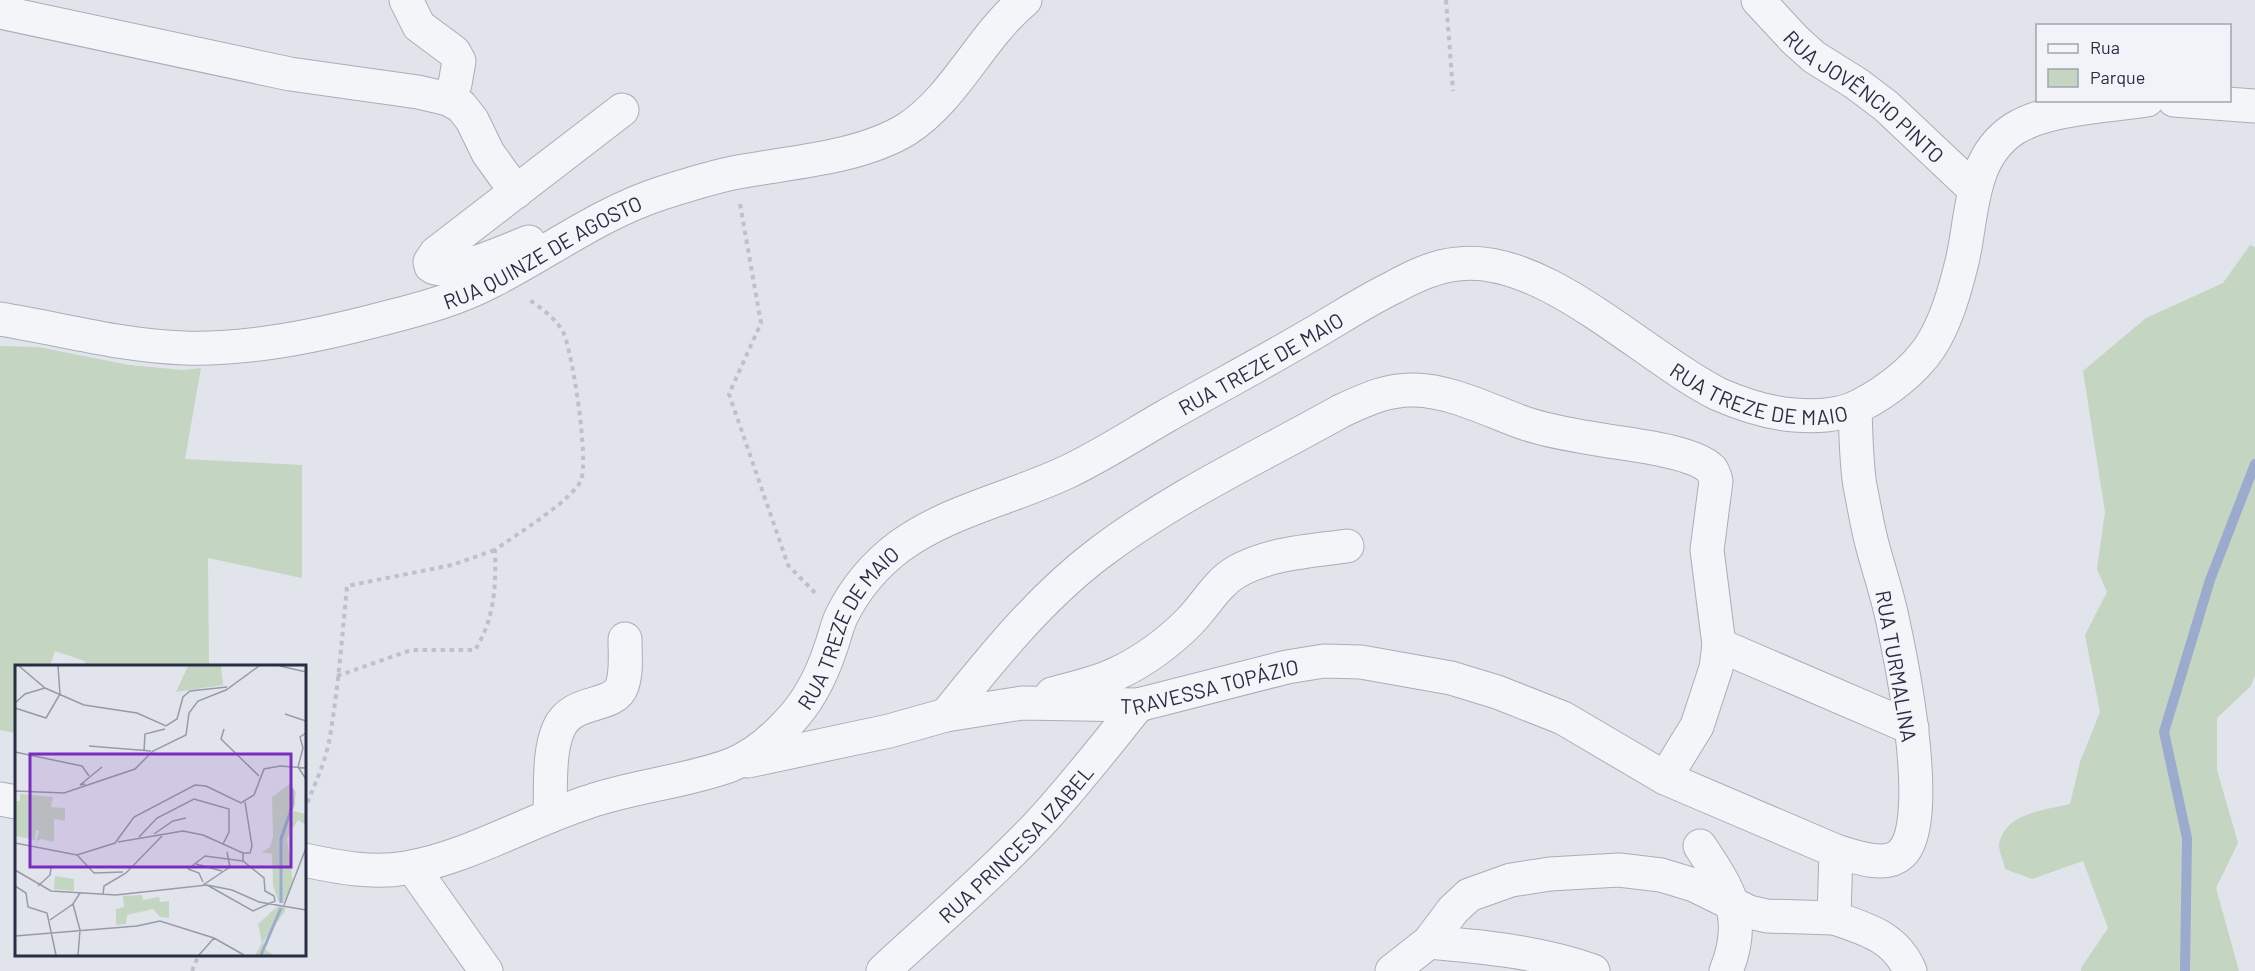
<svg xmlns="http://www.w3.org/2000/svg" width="2255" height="971" font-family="Barlow,sans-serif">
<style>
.green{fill:#c4d5c2}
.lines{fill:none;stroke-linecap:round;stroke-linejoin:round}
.stream{stroke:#9aabcd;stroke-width:10}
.minor-casing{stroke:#aaadb9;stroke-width:35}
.path{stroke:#bfc1ca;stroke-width:4;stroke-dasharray:4.5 4.5;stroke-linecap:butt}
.minor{stroke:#f4f5f9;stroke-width:33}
.labels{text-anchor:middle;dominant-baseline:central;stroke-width:4.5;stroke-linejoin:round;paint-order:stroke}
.street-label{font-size:21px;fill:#282e44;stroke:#f1f3f8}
.inset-river{fill:none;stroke:#9aabcd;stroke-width:3}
.inset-road{fill:none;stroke:#979ba8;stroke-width:1.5}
.view{fill:#7b2cbf;fill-opacity:0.15;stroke:#7b2cbf;stroke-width:3}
.inset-edge{fill:none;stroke:#282e44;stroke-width:3}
</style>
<rect width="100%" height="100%" fill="#e1e4eb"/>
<g class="green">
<path d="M2250,245L2255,247V675L2251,686L2217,718V770L2238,843L2216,888L2239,971H2081V968L2108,928L2083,861L2032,879L2005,869C2004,862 1999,852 1999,845C2004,813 2045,810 2070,804L2080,762L2100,712L2085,635L2107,592L2097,569L2105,512L2083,371L2146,318L2223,283Z"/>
<path d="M0,346L38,347L129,365L183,370L201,368L185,459L302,465V578L208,558L209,666H84L85,661L55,651L50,666H16V733L0,730Z"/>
</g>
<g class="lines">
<path class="stream" d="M2185,971L2187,838L2164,732L2210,580L2255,464"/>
<g class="minor-casing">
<g id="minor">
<path d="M406,0L419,26L454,52L459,61L455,84L448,99"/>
<path id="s1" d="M1758,0L1795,40L1814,57L1857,84L1886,106L1973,188"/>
<path d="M0,12L290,74L418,92L448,99L461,106L472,120L488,153L516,192"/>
<path d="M2174,100L2255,106"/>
<path d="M529,242C510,249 447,279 431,266L430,262L436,253L622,110"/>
<path id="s2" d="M0,319C61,329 122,346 184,348C251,350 321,335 385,318C421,309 458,299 492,281C549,252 600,213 662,193C687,185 712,177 738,172C792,162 860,158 907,129C956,97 980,37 1025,0"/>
<path d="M1719,645L1912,728"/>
<path d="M1052,694C1074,688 1098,683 1118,673C1143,661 1169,642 1189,622C1205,606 1216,584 1236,572C1269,553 1311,551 1347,546"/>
<path d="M946,715C992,658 1039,599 1098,554C1173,497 1259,457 1341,411C1365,400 1387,389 1415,390C1452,391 1490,411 1524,423C1547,431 1572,435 1596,439C1623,444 1692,450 1711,469C1714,473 1715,477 1716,481L1707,550L1719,645L1716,668L1697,726L1665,778"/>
<path id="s3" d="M748,761L889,731L946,715L1022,703L1138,705L1287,667L1324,661L1361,662L1451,678L1497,692L1563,718L1665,778L1836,851L1834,918C1866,929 1896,937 1910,971"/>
<path d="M0,799L16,802"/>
<path d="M550,816C551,790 548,751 559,728C572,698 614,709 622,686C627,672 625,654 625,639"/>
<path d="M1700,846C1729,890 1748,917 1726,971"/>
<path d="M1836,851C1853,856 1885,869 1901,854C1934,824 1903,669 1894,627C1889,599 1879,571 1872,544C1867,525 1864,505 1860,486C1856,461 1856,434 1855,409"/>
<path id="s4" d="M304,860C337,867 372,874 406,868C467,858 528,821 588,802C634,786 685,782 731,765C751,757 771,741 786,725C807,704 822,675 831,647C835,636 837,625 842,615C856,587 876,564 900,546C950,510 1012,498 1067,472C1101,456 1133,435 1166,416C1212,390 1259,365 1305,338C1335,321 1363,302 1394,287C1414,276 1435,266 1458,264C1543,253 1644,357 1718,394C1743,405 1768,413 1794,415C1817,417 1841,416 1861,405C1886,392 1914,371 1930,347C1946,323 1955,290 1962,262C1973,216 1969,158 2014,129C2047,108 2109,106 2147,100"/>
<path d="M413,868L486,971"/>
<path d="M1429,942C1485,947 1540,952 1593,971"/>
<path id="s5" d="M883,971C935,923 990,876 1039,824C1074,786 1106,745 1138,705"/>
<path d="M1392,971L1429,942L1453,910L1469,895L1511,880L1550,874L1619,870L1661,875L1694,885L1749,912L1767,916L1834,918"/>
</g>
</g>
<g class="path">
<path d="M1446,0L1453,91"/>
<path d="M740,204L761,323L729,394L788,565L817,595"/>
<path d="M337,676L411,650H475C495,618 496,586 495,550C514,536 573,500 581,480C589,460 573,356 564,334C557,319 541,308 528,299"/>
<path d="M304,811C313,788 324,766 329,742C338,691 342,638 347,586L452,565L495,550"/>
<path d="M192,971L199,954"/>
</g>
<use href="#minor" class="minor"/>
</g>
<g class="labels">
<g class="street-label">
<text stroke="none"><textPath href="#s1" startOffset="144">RUA JOVÊNCIO PINTO</textPath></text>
<text stroke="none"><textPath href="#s2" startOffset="562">RUA QUINZE DE AGOSTO</textPath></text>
<text stroke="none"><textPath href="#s4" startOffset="1134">RUA TREZE DE MAIO</textPath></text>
<text stroke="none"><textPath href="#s4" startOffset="1692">RUA TREZE DE MAIO</textPath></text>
<text stroke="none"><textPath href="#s4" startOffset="630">RUA TREZE DE MAIO</textPath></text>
<text transform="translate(1897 666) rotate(80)">RUA TURMALINA</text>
<text stroke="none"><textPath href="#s3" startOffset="470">TRAVESSA TOPÁZIO</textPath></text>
<text stroke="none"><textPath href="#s5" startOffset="184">RUA PRINCESA IZABEL</textPath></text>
</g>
</g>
<g transform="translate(15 665)">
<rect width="291" height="291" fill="#e1e4eb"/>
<path d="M173,1H206L208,20L161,27ZM276,118L281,128L278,146L291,149V160L283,155L272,173L278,218L268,238L263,236L258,220L257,189L247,187L255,182L258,172L257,132ZM5,129L38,132L36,142L50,143V156L39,154V177L26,174L21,177L24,166L21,165L20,175L1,171L0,136H5ZM40,211L59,214V226L39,224ZM127,230L128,235L144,232L145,237L154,236V253L145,252L138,244L112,250L111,259L101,260V244L109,242L108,231ZM263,241L270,242V246L248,277L250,284L258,290H240L247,278L243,259Z" fill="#c4d5c2"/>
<path class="inset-river" d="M266,238V174L278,139L277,124M246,290L266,243"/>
<path class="inset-road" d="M4,1L30,23L69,40L122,48L151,61L162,54L168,32L175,26L212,22M265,1L291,7M0,38L10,29L30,23M0,43L31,53L45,29L43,1M270,49L291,56M209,64L206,74L244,111M291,68L285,72L288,83L283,102L291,114M74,81L136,86M129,86L130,69L150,64M0,87L67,101L74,111M70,119L65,120L87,102M0,126L49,128L120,104L138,86L171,70L174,48L183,36L211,25L244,1M139,169L158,156L171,153M124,172L142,153L179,134L214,144V167L208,179M103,177L168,166L188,170L228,188V196L249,213L250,226L259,231L260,236L238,246L192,220M0,178L62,190L100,178L119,152L180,120L191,121L226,138L239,130L249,104L265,101L291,103M228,188H235L237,181L230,137M62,190L79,208L108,207M181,199L207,206M173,204L190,191L228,196M173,204L184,208L188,217M0,205L36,226L101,230L192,220L217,225L244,237L291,245M188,220L215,202L212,187M0,221L11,228L13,242L32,248L41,290M23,221L35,210L36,203M88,230L89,221L111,208L147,171M58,239L65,265L63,290M269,240L291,183M35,255L58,239L65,228M0,271L122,261L145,256L199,273L229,290M184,290L199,273"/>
<path class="view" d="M15,89H276V202H15Z"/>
<rect width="291" height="291" class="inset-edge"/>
</g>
<rect x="2036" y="24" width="195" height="78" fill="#f1f3f8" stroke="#a1a4b0" stroke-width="1.5"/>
<rect x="2048" y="44" width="30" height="9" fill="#f4f5f9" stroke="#a1a4b0" stroke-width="1.5"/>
<text x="2090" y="54" font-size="18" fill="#282e44">Rua</text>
<rect x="2048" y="69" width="30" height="18" fill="#c4d5c2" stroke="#a1a4b0" stroke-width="1.5"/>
<text x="2090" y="84" font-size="18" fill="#282e44">Parque</text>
</svg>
